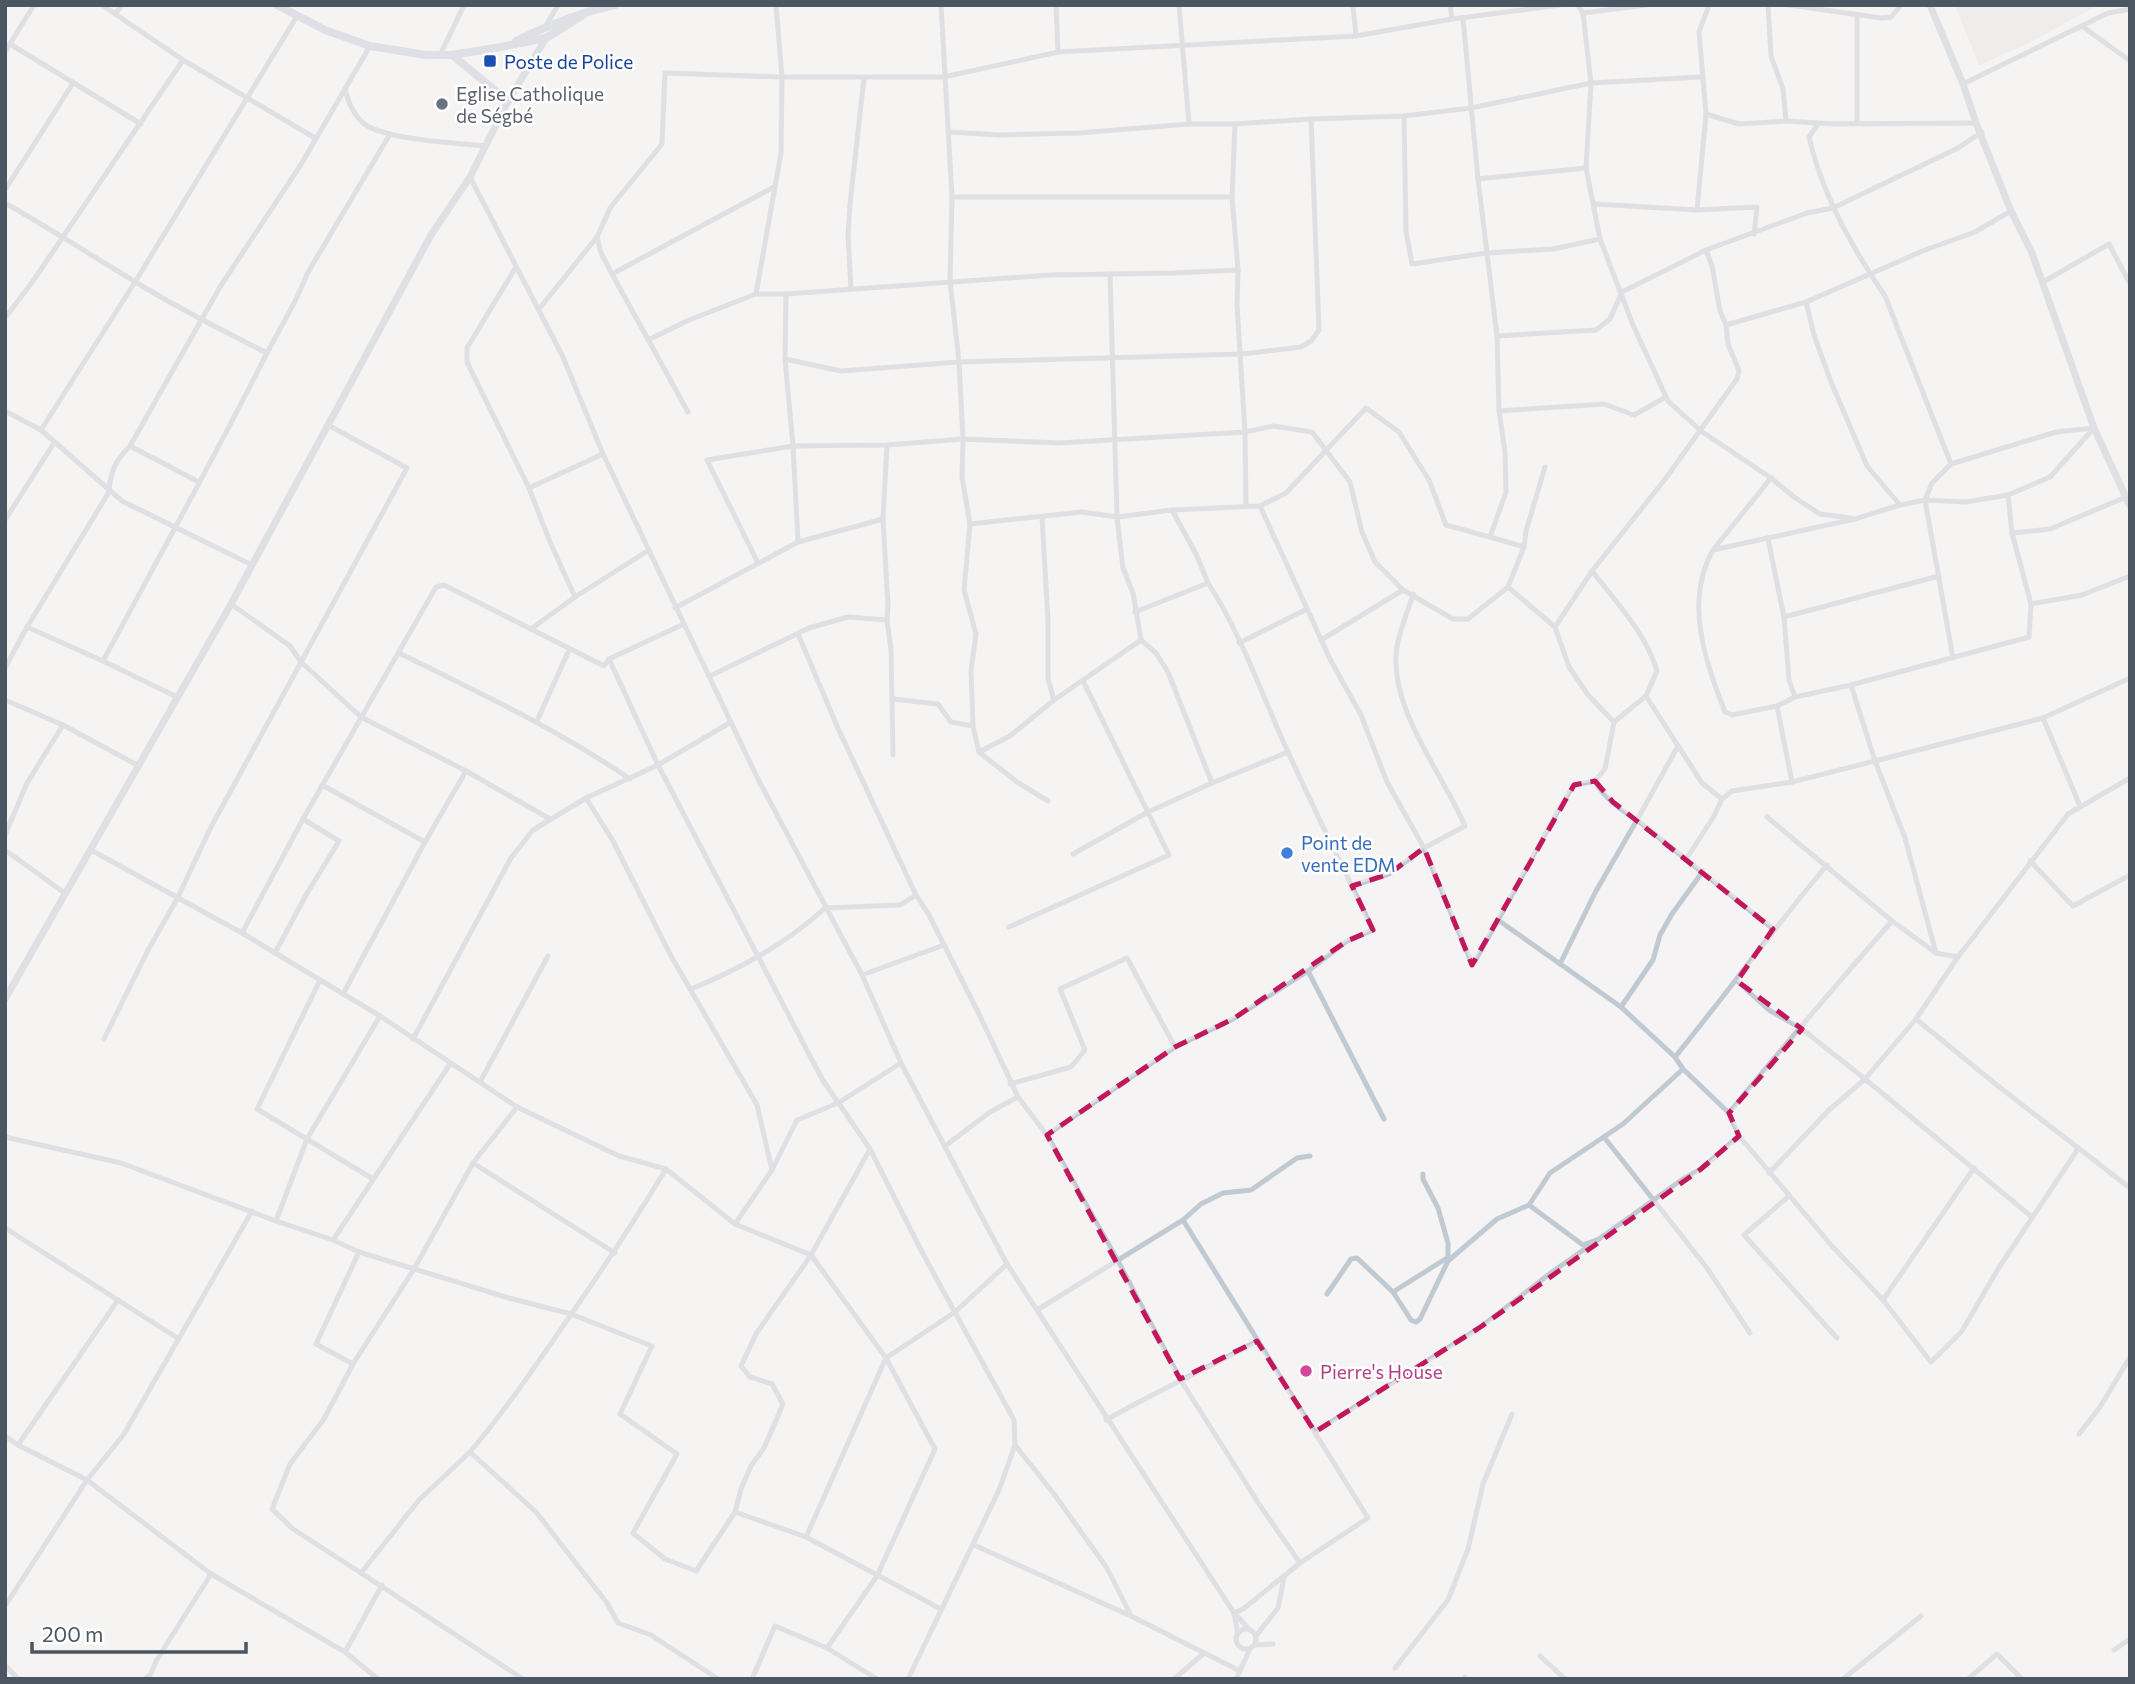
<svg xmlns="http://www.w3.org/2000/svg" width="2135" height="1684" font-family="Commissioner,sans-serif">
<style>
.education{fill:#e6e4e5}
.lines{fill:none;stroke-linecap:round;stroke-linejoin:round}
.minor{stroke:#c1cad2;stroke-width:5}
.tertiary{stroke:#c1cad2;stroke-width:7}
.secondary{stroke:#c1cbd6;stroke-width:8}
.marked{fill:none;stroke:#c2185b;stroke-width:5;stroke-dasharray:14 9;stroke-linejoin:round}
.transit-dot{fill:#1a4fb4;stroke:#fff;stroke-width:2.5}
.worship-dot{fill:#6b7280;stroke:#fff;stroke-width:2.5}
.shop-dot{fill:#3f7fe0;stroke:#fff;stroke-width:2.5}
.hotel-dot{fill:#d1479c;stroke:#fff;stroke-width:2.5}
.labels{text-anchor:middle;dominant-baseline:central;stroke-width:5;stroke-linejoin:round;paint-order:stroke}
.transit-label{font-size:19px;fill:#164399;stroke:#fff;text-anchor:start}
.worship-label{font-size:19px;fill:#5b616d;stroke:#fff;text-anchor:start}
.shop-label{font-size:19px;fill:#366cbe;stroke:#fff;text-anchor:start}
.hotel-label{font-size:19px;fill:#b23c85;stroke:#fff;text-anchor:start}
</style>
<rect width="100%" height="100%" fill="#f5f3f3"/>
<path class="education" d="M1955,5H2098L2029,43L1979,65Z"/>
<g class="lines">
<g class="minor">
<path d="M102,5L183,60L315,138"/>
<path d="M941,5L952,197L950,281L959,362L963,439L962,477L970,524L964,590L976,634L971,670L973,726L979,752L1017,782L1048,801"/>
<path d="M1056,5L1058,52"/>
<path d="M1179,5L1189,124"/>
<path d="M1353,5L1356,36"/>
<path d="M1450,5L1452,19"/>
<path d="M1578,5L1583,13L1591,83L1586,168L1600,239L1633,325L1668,401L1701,431L1771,478L1794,497L1820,514L1851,518"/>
<path d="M1789,5L1881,18L1891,17L1901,5"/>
<path d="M1583,13L1646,5"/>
<path d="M115,14L122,5"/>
<path d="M1857,16V123"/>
<path d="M1463,18L1478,179L1497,336L1499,411L1604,404L1634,415L1666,397"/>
<path d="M2082,26L2130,61"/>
<path d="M545,27L558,5"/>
<path d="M10,44L141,124"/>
<path d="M5,52L34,5"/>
<path d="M440,55L464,5"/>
<path d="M1963,84L2108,13L2130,9"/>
<path d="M345,90C349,103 353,114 363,123C384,140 458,143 487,146"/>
<path d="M1706,114L1739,124L1786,121L1783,89L1771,56L1768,5"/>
<path d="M1404,116L1406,231L1412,264L1486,253L1553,249L1600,239"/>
<path d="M1786,121L1835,124L1976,123"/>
<path d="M1235,124L1232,197L1238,270L1237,305L1245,432L1246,506"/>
<path d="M1818,124L1809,137C1822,194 1852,248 1885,296L1951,464"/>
<path d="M949,132L1000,135L1079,133L1189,124H1235L1311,119L1404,116L1471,108L1591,83L1701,77"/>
<path d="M470,177L563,357L603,454L758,779L862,975L901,1063L975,1204L1007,1264L1234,1613L1249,1629"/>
<path d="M1478,179L1586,168"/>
<path d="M5,190L73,83"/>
<path d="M952,197H1232"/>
<path d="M5,203C49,228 91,255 134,281C177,308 222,330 267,353"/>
<path d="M1595,204L1697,210L1757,207L1754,234"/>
<path d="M1697,210L1706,114L1699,32L1709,5"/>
<path d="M597,237L601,253L612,274L688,412"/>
<path d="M516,267L467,348V362L529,488L550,542L575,597"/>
<path d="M612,274L774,187"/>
<path d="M1110,274L1117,517L1123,568L1133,593L1141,640L1156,653L1168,672L1212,783"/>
<path d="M2043,282L2109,244L2129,282"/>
<path d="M851,289L848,235L850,204L864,78"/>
<path d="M756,294L781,153L782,77L776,5"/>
<path d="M786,294L785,359L793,446L798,542"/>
<path d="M1806,302L1814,335L1831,382L1867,466L1900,505"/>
<path d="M539,309L597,237L610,208L662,144L665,73L782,77H944L1058,52L1356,36L1452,19L1560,5"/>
<path d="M5,318L33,281L183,60"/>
<path d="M1726,325L1806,302L1925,250L1975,232L2011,211"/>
<path d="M1497,336L1596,330L1610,319L1622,292L1706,250L1807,213L1833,208L1958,148L1982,132"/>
<path d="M648,340L689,320L756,294H786L1051,275L1174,273L1238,270"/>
<path d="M785,359L841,371L959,362L1242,354L1301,347L1311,341L1319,330L1311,119"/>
<path d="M5,411L41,430L122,501L252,565"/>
<path d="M1499,411L1505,452L1506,492L1490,537L1524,547"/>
<path d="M41,430L135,282L297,16"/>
<path d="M887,445L883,519L888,606L887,620L891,650L893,755"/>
<path d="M130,446L199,482"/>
<path d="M529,488L603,454"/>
<path d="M1260,506L1330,659L1361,715L1387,782L1424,848L1470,959L1475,961L1498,920L1621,1007L1675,1057L1683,1069L1729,1113L1739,1136L1832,1246L1883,1300L1931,1362L1962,1331L1998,1269L2078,1149"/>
<path d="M1042,517L1048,621V679L1054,700"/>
<path d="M5,520L54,443"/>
<path d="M970,524L1082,512L1117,517L1172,510L1260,506L1286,493L1366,408L1399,432L1429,480L1446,525L1490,537"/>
<path d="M2012,533L2050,529L2126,497"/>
<path d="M1768,539L1784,617L1789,680L1795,697L1777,706L1732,715L1725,712C1705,660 1684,602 1713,550L1855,519L1900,505L1925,500L1966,502L2008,495L2050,477L2094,428"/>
<path d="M1713,550L1771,478"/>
<path d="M758,563L707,460L793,446L887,445L963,439L1059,443L1245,432L1273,426L1312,432L1350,482L1362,532L1375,562L1403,590L1453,619H1468L1508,587L1524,547L1526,531L1545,467"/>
<path d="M1508,587L1555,627L1569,667L1588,695L1614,722"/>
<path d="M231,604L290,646L301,662L361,717L466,771L550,819"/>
<path d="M2031,604L2082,595L2130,576"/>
<path d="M675,608L798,542L883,519"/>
<path d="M1135,612L1208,583L1196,554L1172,510"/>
<path d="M1784,617L1939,576"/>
<path d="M27,627L103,661L177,697"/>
<path d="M1555,627L1592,571"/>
<path d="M531,629L575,597L649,550"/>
<path d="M798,634L837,726L916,895L929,915L979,1014L1018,1097"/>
<path d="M1321,640L1403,590"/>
<path d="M1239,643L1307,609"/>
<path d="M399,653C478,692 557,729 630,779"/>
<path d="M1953,658L1925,500L1932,483L1951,464L2056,432L2094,428"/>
<path d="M609,659L658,765L822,1079L870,1149L923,1254L1014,1420L1015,1445L1054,1494L1107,1568L1131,1616"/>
<path d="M103,661C158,559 214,458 266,355C280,327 297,302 307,274L390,134"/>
<path d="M5,668L27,627L109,492C110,472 115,461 130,446L220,287L300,166L370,46"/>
<path d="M710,676L809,628L848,617L887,620"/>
<path d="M1851,685L1875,761L2043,718L2130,678"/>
<path d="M1646,696L1702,783L1722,799"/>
<path d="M1795,697L1851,685L2029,637L2031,604L2012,533L2008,495"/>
<path d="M893,699L938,704L951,722L973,726"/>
<path d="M5,700L63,725L139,766"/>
<path d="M1777,706L1792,782"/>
<path d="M2043,718L2080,806"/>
<path d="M537,721L569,650"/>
<path d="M1678,746L1637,820L1773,929"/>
<path d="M979,752L1010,736L1054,700L1141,640"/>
<path d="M322,785L425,842"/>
<path d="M586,798L613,841L671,956L757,1105L772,1170"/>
<path d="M1767,817L1892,921L1936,953L1958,957"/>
<path d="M5,835L27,783L63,725"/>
<path d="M5,850L66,894"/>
<path d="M91,850L242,933L380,1016L517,1107L619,1156L666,1169L735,1224L811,1255L886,1358L935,1449L877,1576L827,1648"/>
<path d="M1073,854L1148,812L1212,783L1288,752"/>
<path d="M1687,858L1714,816L1722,799L1732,791L1792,782L1875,761L1905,838L1936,953"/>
<path d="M2030,861L2073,906L2130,875"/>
<path d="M1352,886L1389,874L1424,848L1465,826C1443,774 1387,706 1397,646C1400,629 1408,611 1413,594"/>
<path d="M1498,920C1524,875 1546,828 1574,785L1595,781"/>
<path d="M1009,927L1169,855L1083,681"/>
<path d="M242,933L303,819L436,587L444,585L604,666L609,659L684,624"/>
<path d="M275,953L306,895L339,841L303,819"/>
<path d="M1560,964L1596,891L1637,820C1621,810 1604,798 1595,781L1605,769L1614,722L1646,696L1657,671C1646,633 1616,602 1592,571L1666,478L1737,379L1739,371L1728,344L1726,325L1720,311L1712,266L1706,250"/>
<path d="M1308,971L1384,1119"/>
<path d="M862,975L944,945"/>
<path d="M320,980L257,1109L373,1179"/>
<path d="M1737,981L1769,1010L1802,1029L1865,1079L2032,1217"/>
<path d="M691,989C740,969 786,944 825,908L900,905L916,895"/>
<path d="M343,994L425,842L466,771"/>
<path d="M1621,1007L1653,960L1660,935L1672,914L1703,871"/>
<path d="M1916,1019L1998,1086L2130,1188"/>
<path d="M104,1039L147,952L177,899L211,827L407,468L328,425"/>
<path d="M413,1039L511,858L533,830L586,798L658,765L731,722"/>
<path d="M1675,1057C1727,993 1774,928 1827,865"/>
<path d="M480,1082L548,956"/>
<path d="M1010,1084L1071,1067L1085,1050L1060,989L1127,958L1175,1047"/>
<path d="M517,1107L473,1163L615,1253"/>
<path d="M1729,1113C1782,1048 1837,984 1892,921"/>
<path d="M1047,1135L1175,1047L1233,1019L1308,971L1347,941L1373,930C1345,871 1315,812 1288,752C1262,696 1242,635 1208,583"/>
<path d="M5,1137L121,1163L276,1221L333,1240L359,1252L509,1298L571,1314L652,1346L620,1414L677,1454L633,1533L665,1559L696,1571L735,1512L741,1489L751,1466L764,1448L783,1404L772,1384L750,1377L741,1366L756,1334L811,1255L870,1149"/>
<path d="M1604,1137L1707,1268L1750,1333"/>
<path d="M945,1146L990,1112L1018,1097L1047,1135L1118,1261L1180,1379L1261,1507L1300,1563"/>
<path d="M473,1163L414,1269L353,1364L324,1419L290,1464L272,1509L293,1529L361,1573L419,1500L470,1452L536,1512L607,1603L618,1623L651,1635L718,1679"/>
<path d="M1769,1173L1828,1111L1865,1079L1916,1019L1958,957L2068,814L2130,778"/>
<path d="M1423,1174V1179L1438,1208L1448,1243V1261"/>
<path d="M1789,1196L1744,1235L1837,1338"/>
<path d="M1529,1205L1583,1245L1599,1239L1683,1179L1701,1169L1739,1136"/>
<path d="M1183,1220L1368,1518L1300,1563L1243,1609L1234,1613"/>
<path d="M276,1221L307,1139L380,1016"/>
<path d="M735,1224L772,1170L797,1120L838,1103L901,1063"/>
<path d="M5,1228L179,1339"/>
<path d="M333,1240L450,1064"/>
<path d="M1393,1292L1447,1258"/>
<path d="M1327,1294L1351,1259L1357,1258L1393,1292L1411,1320L1416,1322L1420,1319L1448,1261L1497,1219L1529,1205L1550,1173L1623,1124L1683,1069"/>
<path d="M1883,1300L1974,1168"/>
<path d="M1037,1310L1183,1220L1201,1204L1223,1193L1251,1190L1297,1158L1310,1156"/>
<path d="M353,1364L316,1344L359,1252"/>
<path d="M1106,1420C1156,1391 1207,1369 1257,1341"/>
<path d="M1315,1432L1482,1326L1552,1272L1599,1239"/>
<path d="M2079,1434L2100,1407L2130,1357"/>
<path d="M5,1436L18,1445L87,1480L211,1574L345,1652L378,1679"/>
<path d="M18,1445L118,1300"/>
<path d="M470,1452C507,1408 539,1361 572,1313C605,1266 636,1218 666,1169"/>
<path d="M735,1512L806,1537L886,1358L955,1312L1007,1264"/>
<path d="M806,1537L941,1609"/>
<path d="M974,1545L1131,1616L1240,1671"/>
<path d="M361,1573L523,1679"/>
<path d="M5,1606L87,1480L124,1434L252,1211"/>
<path d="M1234,1613L1238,1634"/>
<circle cx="1246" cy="1639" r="10"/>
<path d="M1256,1636L1278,1608L1284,1577"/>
<path d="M1255,1645L1273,1644"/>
<path d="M2114,1650L2130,1639"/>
<path d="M345,1652L382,1585"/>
<path d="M1540,1656L1565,1679"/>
<path d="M5,1665L18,1679"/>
<path d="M1395,1668L1448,1600L1468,1549L1483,1484L1512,1414"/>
<path d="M1465,1677L1466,1679"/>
<path d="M145,1679L151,1674L156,1661L211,1574"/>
<path d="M752,1679L775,1626L827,1648L877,1679"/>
<path d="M908,1679L999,1490L1015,1445"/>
<path d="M1174,1679L1203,1654"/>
<path d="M1236,1679L1250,1649"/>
<path d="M1843,1679L1921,1616"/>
<path d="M1968,1679L1997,1654L2022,1679"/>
</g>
<g class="tertiary">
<path d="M1930,5L1963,84L1976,123L2011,211L2032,253L2094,428L2130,506"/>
<path d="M5,999L231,604L431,235L470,177L508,101L546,38"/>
</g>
<g class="secondary">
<path d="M277,5L325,30L370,46L426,55H452L495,48L546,38L583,15"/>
<path d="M516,41C547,26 581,12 615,5"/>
<path d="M452,55L508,101"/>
</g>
</g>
<path d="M0 0H2135V1684H0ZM1595,781L1613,802L1773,929L1737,981L1802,1029L1729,1113L1739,1136L1701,1169L1482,1326L1315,1432L1257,1341L1180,1379L1047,1135L1175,1047L1233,1019L1347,941L1373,930L1352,886L1389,874L1424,848L1472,965L1574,785Z" fill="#f5f3f3" fill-opacity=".55" fill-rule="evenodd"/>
<path class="marked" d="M1595,781L1613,802L1773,929L1737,981L1802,1029L1729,1113L1739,1136L1701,1169L1482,1326L1315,1432L1257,1341L1180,1379L1047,1135L1175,1047L1233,1019L1347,941L1373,930L1352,886L1389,874L1424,848L1472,965L1574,785Z"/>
<rect class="transit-dot" x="483" y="54" width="14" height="14" rx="3.5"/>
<circle class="worship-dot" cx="442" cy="104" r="7"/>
<circle class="shop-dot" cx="1287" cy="853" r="7"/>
<circle class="hotel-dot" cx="1306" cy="1371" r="7"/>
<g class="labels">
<g class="transit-label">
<text x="504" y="61">Poste de Police</text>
</g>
<g class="worship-label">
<text x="456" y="93">Eglise Catholique<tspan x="456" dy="22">de Ségbé</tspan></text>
</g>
<g class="shop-label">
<text x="1301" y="842">Point de<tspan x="1301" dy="22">vente EDM</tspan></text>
</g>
<g class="hotel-label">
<text x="1320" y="1371">Pierre's House</text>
</g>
</g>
<rect width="2135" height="1684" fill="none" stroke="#4a5661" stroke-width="14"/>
<path d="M32 1642v10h214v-10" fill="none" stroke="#4a5661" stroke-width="3.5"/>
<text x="42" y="1642" font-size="21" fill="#4a5661" stroke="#ffffff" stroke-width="5" paint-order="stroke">200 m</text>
</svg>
